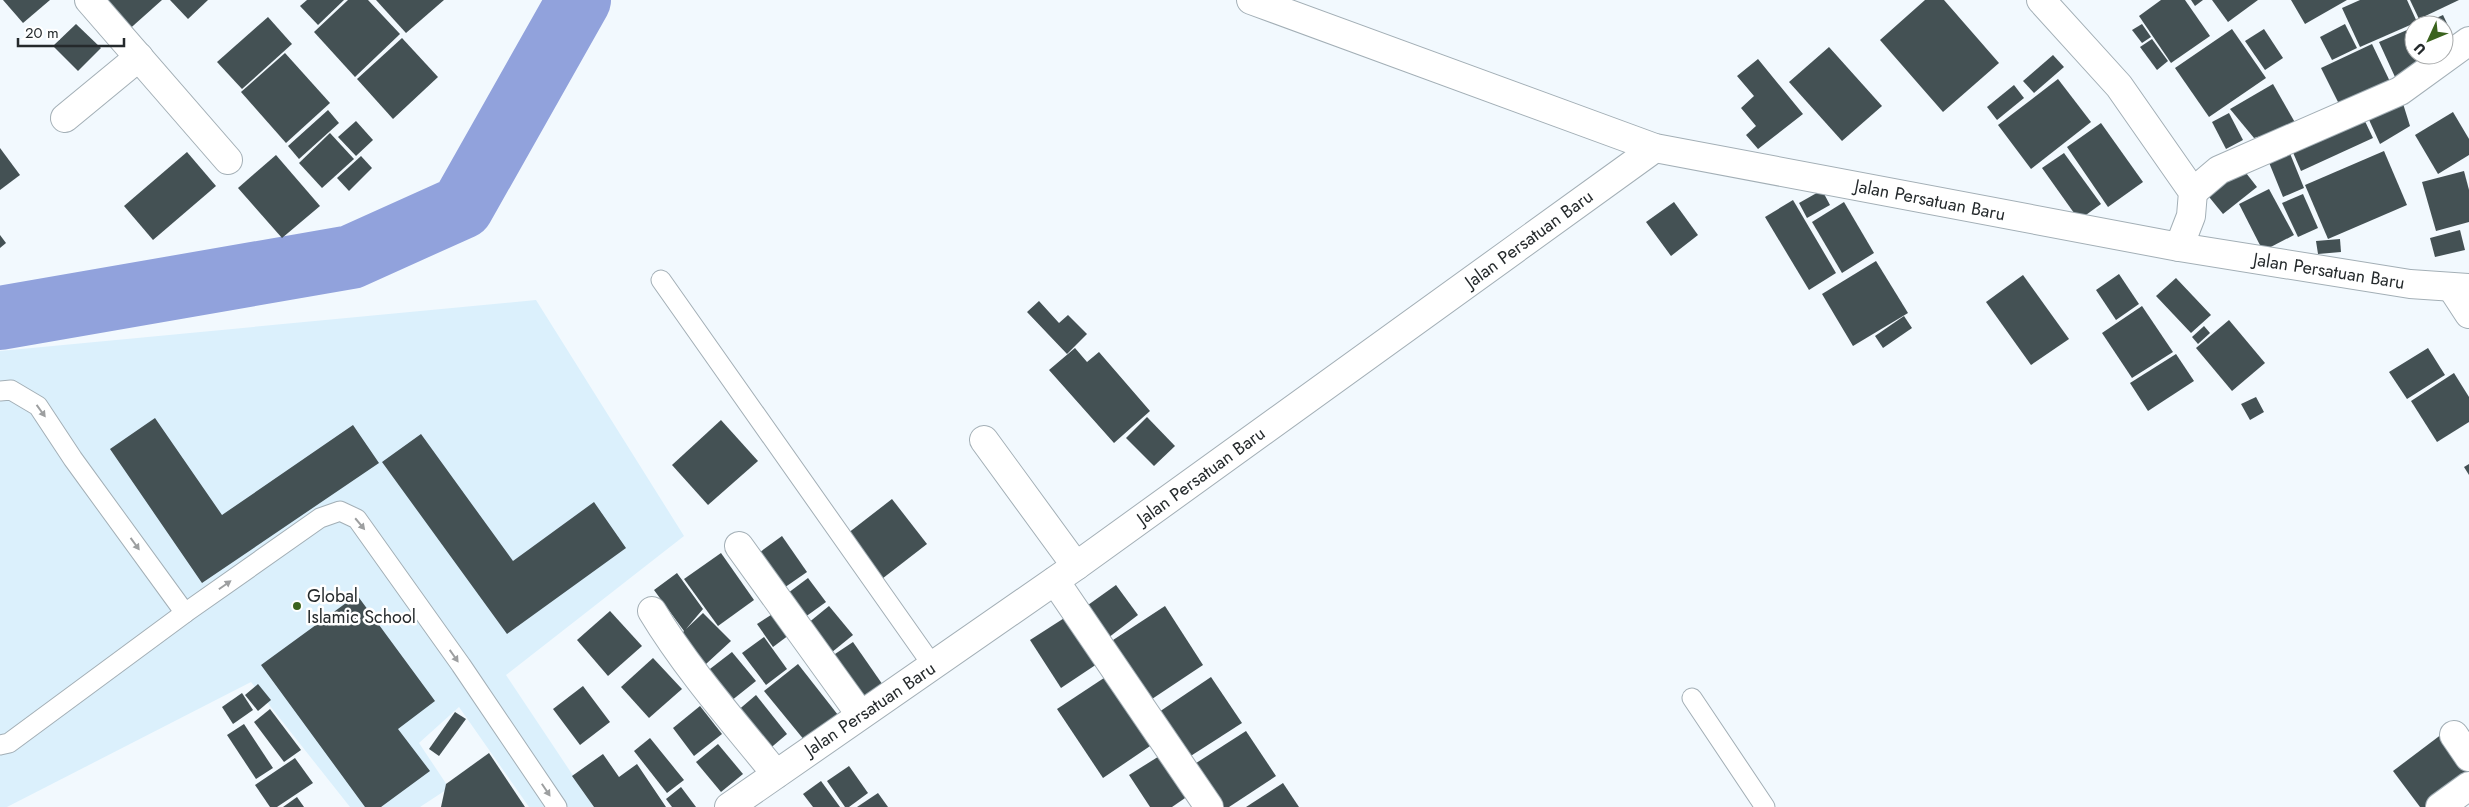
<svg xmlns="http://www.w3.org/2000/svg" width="2469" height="807" font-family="Jost,sans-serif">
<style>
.built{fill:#dbf0fc}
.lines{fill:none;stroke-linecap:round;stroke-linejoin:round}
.river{stroke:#91a2dc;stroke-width:64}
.building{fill:#445154}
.service-casing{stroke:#a3afb6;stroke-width:21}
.minor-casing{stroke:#a3afb6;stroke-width:30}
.service{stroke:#fff;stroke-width:19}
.minor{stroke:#fff;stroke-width:28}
.oneway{fill:#9d9fa0}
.poi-dot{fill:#3b631e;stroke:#fff;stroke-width:2}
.labels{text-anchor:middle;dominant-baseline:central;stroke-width:5;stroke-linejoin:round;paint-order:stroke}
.street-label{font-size:18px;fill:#252a2c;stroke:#fff}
.poi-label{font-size:18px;fill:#252a2c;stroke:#fff;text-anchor:start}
</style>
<rect width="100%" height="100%" fill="#f2f9fe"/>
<path class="built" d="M536,300L684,536L506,675L594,807H529L459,707L419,743L449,788L420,807H350L251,682L7,807H0V351Z"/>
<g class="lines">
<path class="river" d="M0,318L351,257L462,207L579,0"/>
</g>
<g class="building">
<path d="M3,0H50L23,23Z"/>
<path d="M95,0H162L125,33Z"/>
<path d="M170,0H208L188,19Z"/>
<path d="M307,0H344L318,25L300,6Z"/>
<path d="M348,0H368L400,34L355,77L314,32Z"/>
<path d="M376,0H444L406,33Z"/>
<path d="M1925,0H1944L1999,63L1943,112L1880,40Z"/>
<path d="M2161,0H2185L2210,36L2171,63L2139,16Z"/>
<path d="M2191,0H2203L2195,6Z"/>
<path d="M2212,0H2258L2228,22Z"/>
<path d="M2291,0H2347L2305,24Z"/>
<path d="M2360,0H2407L2417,22L2360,47L2342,8Z"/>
<path d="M2410,0H2459L2419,19Z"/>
<path d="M2443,15L2454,38L2444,43V25L2425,23Z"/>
<path d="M268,17L292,44L242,89L217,62Z"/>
<path d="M76,24L101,48L78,71L53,46Z"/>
<path d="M2142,24L2151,37L2142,43L2132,30Z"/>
<path d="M2345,24L2357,48L2332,60L2320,37Z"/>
<path d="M2414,27V55H2435L2395,77L2379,42Z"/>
<path d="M2232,29L2266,78L2209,117L2175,68Z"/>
<path d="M2264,29L2283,58L2265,70L2245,41Z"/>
<path d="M402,38L438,77L393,119L357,79Z"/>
<path d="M2152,39L2168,61L2157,70L2140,47Z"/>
<path d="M2372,44L2394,90L2344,114L2321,68Z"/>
<path d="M1829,47L1882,106L1842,141L1789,82Z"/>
<path d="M285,53L330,103L286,143L241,92Z"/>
<path d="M2053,55L2064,67L2034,93L2023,81Z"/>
<path d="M1758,59L1803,114L1758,149L1746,135L1756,126L1741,108L1754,96L1737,76Z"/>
<path d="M2058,79L2091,122L2031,169L1998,125Z"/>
<path d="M2273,84L2297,126L2254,138L2230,109Z"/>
<path d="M2014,85L2024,98L1997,120L1987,107Z"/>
<path d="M2400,94L2410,126L2380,144L2365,111Z"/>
<path d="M328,110L339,123L299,159L288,146Z"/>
<path d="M2453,112L2469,139V155L2438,174L2415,135Z"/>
<path d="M2229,113L2243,140L2226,149L2212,122Z"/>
<path d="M2362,115L2373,138L2301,171L2291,148Z"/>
<path d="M356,121L373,140L356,156L338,137Z"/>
<path d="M2101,123L2143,182L2108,207L2067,147Z"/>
<path d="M330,133L354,159L322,188L299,163Z"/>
<path d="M0,148L20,175L0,190Z"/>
<path d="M2289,151L2304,188L2283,197L2268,160Z"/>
<path d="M2384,151L2407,205L2328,239L2305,185Z"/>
<path d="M187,152L216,186L153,240L124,206Z"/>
<path d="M2064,153L2101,204L2079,220L2042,168Z"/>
<path d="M276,155L320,206L282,238L238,188Z"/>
<path d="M361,156L372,168L349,191L337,178Z"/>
<path d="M2239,164L2257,187L2223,214L2205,192Z"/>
<path d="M2464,171L2469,190V222L2436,231L2422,182Z"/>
<path d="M2269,189L2294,235L2263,251L2239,204Z"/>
<path d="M1822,190L1830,205L1807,218L1799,203Z"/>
<path d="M2303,194L2318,228L2298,237L2282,203Z"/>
<path d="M1793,200L1836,273L1809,290L1765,217Z"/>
<path d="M1674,202L1698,235L1671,256L1646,222Z"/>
<path d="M1844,202L1874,253L1842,273L1812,222Z"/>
<path d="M2460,230L2465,250L2435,257L2430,238Z"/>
<path d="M0,235L6,243L0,248Z"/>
<path d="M2340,239L2341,252L2318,254L2316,241Z"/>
<path d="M1876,261L1908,313L1853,346L1822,294Z"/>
<path d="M2119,274L2139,304L2116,320L2096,290Z"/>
<path d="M2023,275L2069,339L2031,365L1986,302Z"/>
<path d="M2176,278L2211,315L2191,333L2156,296Z"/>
<path d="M1039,301L1059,323L1068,315L1087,334L1067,354L1027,312Z"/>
<path d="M2142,306L2173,352L2132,378L2102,333Z"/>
<path d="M1904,316L1912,328L1883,348L1875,336Z"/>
<path d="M2229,320L2265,363L2232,391L2196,348Z"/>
<path d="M2204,326L2210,333L2198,344L2192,337Z"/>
<path d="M1075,348L1087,362L1099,352L1150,411L1114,443L1049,370Z"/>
<path d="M2428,348L2445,375L2407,399L2389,372Z"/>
<path d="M2176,354L2194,381L2148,411L2130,383Z"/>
<path d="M2454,373L2469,397V422L2437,442L2411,401Z"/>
<path d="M2256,397L2264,412L2250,420L2241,404Z"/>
<path d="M1147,417L1175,446L1154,466L1126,438Z"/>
<path d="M155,418L222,515L353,425L379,463L202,583L110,449Z"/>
<path d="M721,420L758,461L708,505L672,465Z"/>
<path d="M421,434L513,561L594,502L626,548L507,634L382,462Z"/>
<path d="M2469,464V475L2464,467Z"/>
<path d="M892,499L927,544L878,582L843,537Z"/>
<path d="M782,536L807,572L781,590L756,555Z"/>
<path d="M721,553L754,600L718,626L684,579Z"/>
<path d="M677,573L703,609L686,629L703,613L731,641L706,664L679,637L684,631L654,590Z"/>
<path d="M808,578L826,602L801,620L784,596Z"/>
<path d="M1116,585L1138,615L1104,641L1081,610Z"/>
<path d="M357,595L435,701L398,729L430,771L381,807H365L261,665Z"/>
<path d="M829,606L853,635L826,657L802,628Z"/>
<path d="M1165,606L1203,665L1149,701L1110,642Z"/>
<path d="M610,611L642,646L608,676L577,640Z"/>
<path d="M774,613L789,635L773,647L757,624Z"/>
<path d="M1069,615L1100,662L1061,688L1030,640Z"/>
<path d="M764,637L787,669L766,685L742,653Z"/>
<path d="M853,642L885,688L858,707L826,660Z"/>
<path d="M732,652L756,681L726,705L706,672Z"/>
<path d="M653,658L682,689L649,718L621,687Z"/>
<path d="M798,664L838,715L805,741L764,691Z"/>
<path d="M1110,674L1156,742L1103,778L1057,709Z"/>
<path d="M1211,677L1242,723L1186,759L1156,714Z"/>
<path d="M258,684L271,700L258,711L245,695Z"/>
<path d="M583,686L610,722L580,745L553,709Z"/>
<path d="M242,693L253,710L233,724L222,707Z"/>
<path d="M756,695L787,734L767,751L736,712Z"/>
<path d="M700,706L722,734L694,756L673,728Z"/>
<path d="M270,709L301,750L284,762L254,722Z"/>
<path d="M455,712L466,719L439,756L429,749Z"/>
<path d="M244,724L273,768L256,779L227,735Z"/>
<path d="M1246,731L1276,776L1229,807H1216L1190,767Z"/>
<path d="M2442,734L2469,770V780L2432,807H2420L2393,771Z"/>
<path d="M650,738L684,780L667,793L634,751Z"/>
<path d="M718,744L743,774L721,792L696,762Z"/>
<path d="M489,753L525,807H441L446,784Z"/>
<path d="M603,754L619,777L637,764L666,807H594L572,776Z"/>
<path d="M1161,755L1188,796L1172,807H1150L1129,775Z"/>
<path d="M295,758L313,783L277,807H270L255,785Z"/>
<path d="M849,766L868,793L849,807H845L827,781Z"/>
<path d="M821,781L840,807H813L803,794Z"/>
<path d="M1283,783L1299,807H1246Z"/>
<path d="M681,787L696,807H672L666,799Z"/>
<path d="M878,793L888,807H857Z"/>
<path d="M297,797L304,807H283Z"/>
</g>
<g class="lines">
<g class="service-casing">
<g id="service">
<path d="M661,280L933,666"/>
<path d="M0,391L11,390L38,406L73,459L185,613"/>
<path d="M1692,698L1765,807"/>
<path d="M0,745L9,743L185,613L320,518L340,511L357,519L461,665L557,807"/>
</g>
</g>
<g class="minor-casing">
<g id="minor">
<path d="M89,0L228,160"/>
<path d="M1251,0L1655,148L2179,247L2410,284L2469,288"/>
<path d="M2041,0L2119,86L2193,192L2191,216L2179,247"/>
<path d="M65,118L139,57"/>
<path d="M2193,192L2219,170L2400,91L2469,41"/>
<path d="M2452,288L2469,314"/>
<path d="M984,440L1076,566"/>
<path d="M739,546L860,714"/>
<path d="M1055,581L1209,807"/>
<path d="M652,611C687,669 733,721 776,774"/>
<path d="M2454,735L2469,757"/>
<path d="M729,807L1076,566L1655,148"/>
<path d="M2440,807L2469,786"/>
</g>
</g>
<use href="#service" class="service"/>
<use href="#minor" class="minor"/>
</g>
<defs><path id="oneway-solid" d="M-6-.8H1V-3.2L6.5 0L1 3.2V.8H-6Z" transform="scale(1.25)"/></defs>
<g class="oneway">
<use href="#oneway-solid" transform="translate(41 411) rotate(54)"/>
<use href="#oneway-solid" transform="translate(360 524) rotate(50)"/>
<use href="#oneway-solid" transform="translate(135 544) rotate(54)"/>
<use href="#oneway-solid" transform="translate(225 585) rotate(-35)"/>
<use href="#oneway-solid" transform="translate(454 656) rotate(55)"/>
<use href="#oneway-solid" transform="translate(546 790) rotate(56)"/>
</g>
<circle class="poi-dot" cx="297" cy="606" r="5"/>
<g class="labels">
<g class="street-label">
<text transform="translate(1930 200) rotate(11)">Jalan Persatuan Baru</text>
<text transform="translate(1529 239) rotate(-36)">Jalan Persatuan Baru</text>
<text transform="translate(2329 271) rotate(9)">Jalan Persatuan Baru</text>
<text transform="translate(1201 476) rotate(-36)">Jalan Persatuan Baru</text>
<text transform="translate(870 709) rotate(-34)">Jalan Persatuan Baru</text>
</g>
<g class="poi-label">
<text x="307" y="596">Global<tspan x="307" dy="21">Islamic School</tspan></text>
</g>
</g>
<g transform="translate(2429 40) rotate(226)"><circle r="24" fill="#ffffff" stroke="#a8aaab"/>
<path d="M0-4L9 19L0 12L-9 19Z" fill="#3b631e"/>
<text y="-8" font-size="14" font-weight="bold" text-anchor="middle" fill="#252a2c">U</text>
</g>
<path d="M18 38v8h106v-8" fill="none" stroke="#252a2c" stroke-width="2.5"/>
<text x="25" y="38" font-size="15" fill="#252a2c" stroke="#ffffff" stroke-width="4" paint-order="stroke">20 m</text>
</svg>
